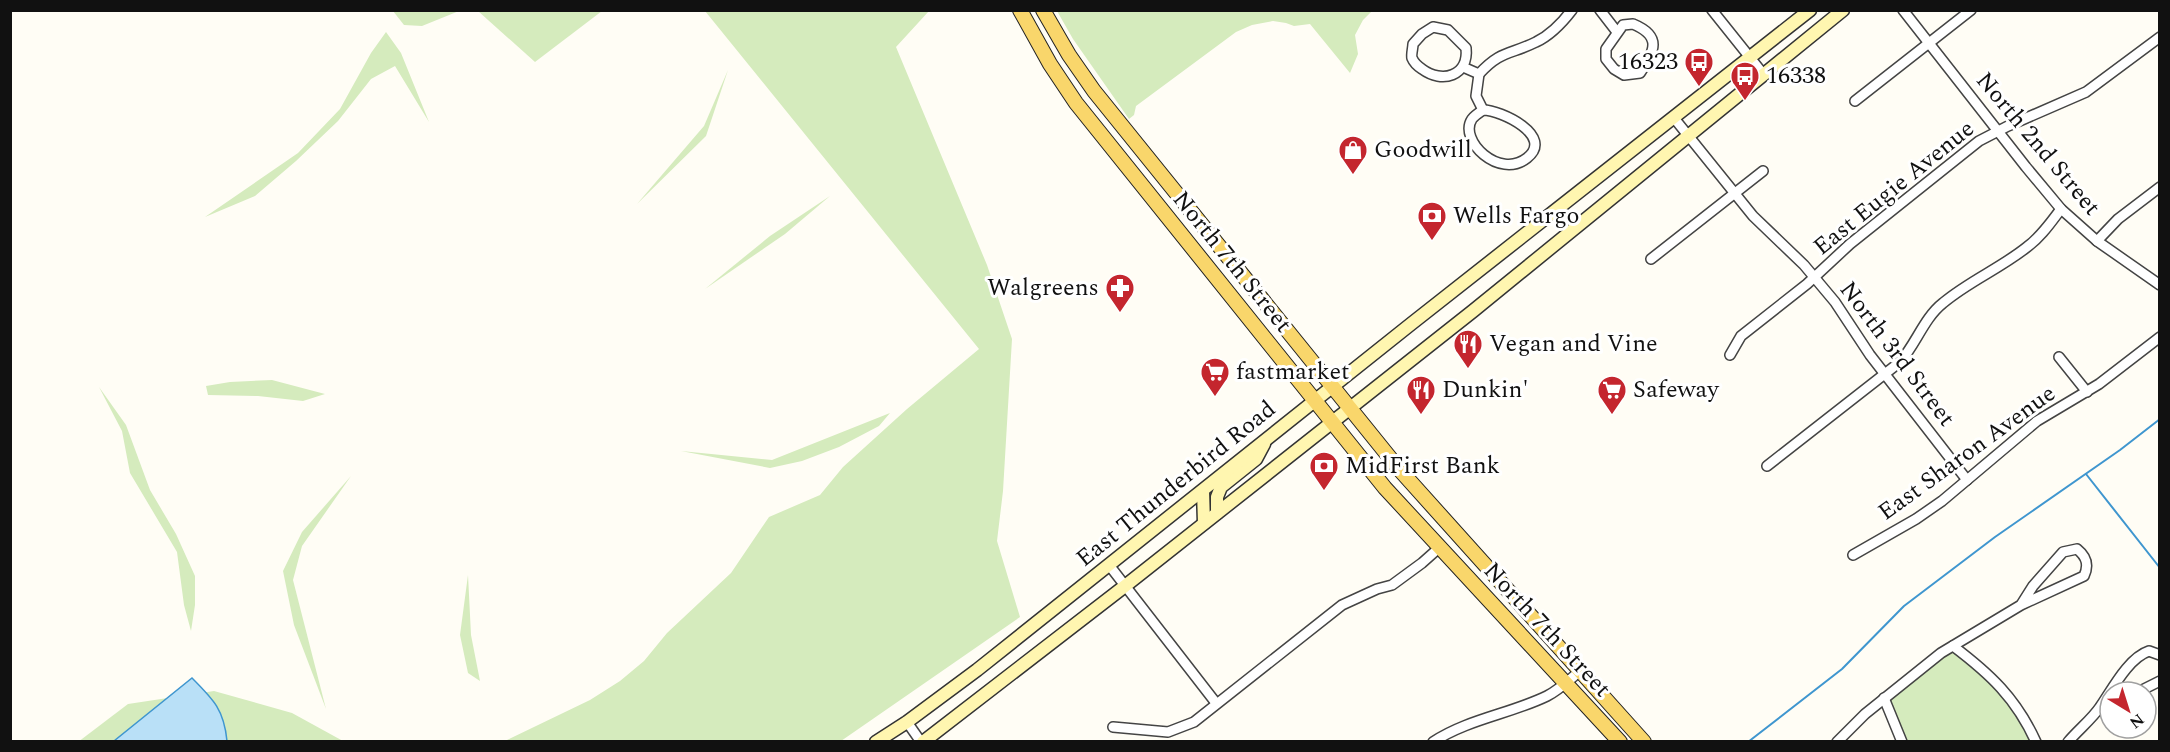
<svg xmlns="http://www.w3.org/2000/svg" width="2170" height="752" font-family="Spectral,serif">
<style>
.green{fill:#d5ebbd}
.water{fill:#b9e0f7;stroke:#3f96cf;stroke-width:1.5}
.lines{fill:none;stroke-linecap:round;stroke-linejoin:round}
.stream{stroke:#3f96cf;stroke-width:2}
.street-casing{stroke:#444;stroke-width:12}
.secondary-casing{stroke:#333;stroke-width:15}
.primary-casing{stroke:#222;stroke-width:16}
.street{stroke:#fff;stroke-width:9}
.secondary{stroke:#fff6b0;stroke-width:12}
.primary{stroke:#f9d66b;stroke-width:14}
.labels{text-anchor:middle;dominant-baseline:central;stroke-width:6;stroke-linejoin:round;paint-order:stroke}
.poi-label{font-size:24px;fill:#111;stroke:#fff;text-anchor:start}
.street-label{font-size:24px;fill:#111;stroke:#fff}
</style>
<rect width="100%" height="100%" fill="#fffdf5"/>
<g class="green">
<path d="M393,11H459L422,26L404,25Z"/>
<path d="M478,11H602L535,62Z"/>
<path d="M705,11H929L896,47L987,265L1012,339L1003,491L997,541L1020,617L841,741H505L590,700L620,681L644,661L667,633L731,573L769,517L820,495L843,467L907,409L979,349Z"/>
<path d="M1057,11H1372L1363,20L1355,35L1358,54L1350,73L1310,24L1294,26L1286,23L1273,21L1252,25L1236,32L1136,106L1134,115L1129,119L1073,39Z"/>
<path d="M386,32L401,53L429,122L395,66L371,79L338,121L296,161L255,196L205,217L298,153L340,109L371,53Z"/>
<path d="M728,70L706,136L637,204L704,126Z"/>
<path d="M830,196L785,234L705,289L770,236Z"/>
<path d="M272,380L325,394L303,401L258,396L208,395L206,386L230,382Z"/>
<path d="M99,387L126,425L150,490L176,534L195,576V605L191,631L184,605L177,552L130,473L122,431Z"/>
<path d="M890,413L879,426L839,447L802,461L770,468L681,451L772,460Z"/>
<path d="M351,476L302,546L293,580L326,709L294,625L283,571L302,532Z"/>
<path d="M468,575L471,635L480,681L468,673L460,635Z"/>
<path d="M1953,646L1998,682L2036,741H1902L1884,698Z"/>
<path d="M214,691L292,713L343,741L78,742L128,704Z"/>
</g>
<path class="water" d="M192,678C214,700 224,710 227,741H114Z"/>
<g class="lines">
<g class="stream">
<path d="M2086,474L2160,568"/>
<path d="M1748,742L1842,669L1904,606L1995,537L2120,450L2160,419"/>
</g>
<g class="street-casing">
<g id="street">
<path d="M1600,10L1617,32"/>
<path d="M1712,10L1764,75"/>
<path d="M1903,10L2026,167L2061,209L2097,241L2160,285"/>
<path d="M1633,24C1662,36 1655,51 1640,73L1624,75L1614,69L1606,59V49L1623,25Z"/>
<path d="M1433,27L1448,30L1466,48C1469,76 1442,84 1422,69C1419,67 1414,63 1412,58C1411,55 1413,48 1413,44L1422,34Z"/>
<path d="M1463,67L1479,74L1476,96L1483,110"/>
<path d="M1479,74C1501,50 1510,55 1536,42C1551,35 1562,23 1572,10"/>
<path d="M1855,101L1971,10"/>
<path d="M1483,110C1501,110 1555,136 1527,158C1499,180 1458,140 1472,119C1474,116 1480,112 1483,110Z"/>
<path d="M1674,118L1753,216L1804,265L1835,302L1870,355L1967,480"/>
<path d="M2097,241L2118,219L2160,187"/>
<path d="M1651,259L1763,171"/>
<path d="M1730,355L1741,336L1807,284L1850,244L1979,141L2008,126L2086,92L2160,37"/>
<path d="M2059,357L2087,392"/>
<path d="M1767,466L1900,362C1916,344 1924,318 1943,303C1969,281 2001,268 2027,247C2041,237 2051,222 2061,209"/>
<path d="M1853,555L1916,519L1942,501L2037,421L2099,384L2160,337"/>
<path d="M1109,565L1216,703"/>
<path d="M1953,646C1990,674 2016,698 2036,742"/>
<path d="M2138,692L2160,681"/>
<path d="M1884,698L1902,742"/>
<path d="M907,722L921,742"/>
<path d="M1113,727L1168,732L1194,722L1342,605L1377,589L1392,585L1422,563L1440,547"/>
<path d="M1433,742C1468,719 1510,714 1547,696C1559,690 1569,680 1580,671"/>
<path d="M1837,742L1865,714L1941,653L2021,605L2084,576C2089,565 2087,557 2077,549L2063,552L2033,586L2021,605"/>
<path d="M2068,742C2078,730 2092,719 2100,707C2112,690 2128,658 2149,651L2160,655"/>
</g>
</g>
<g class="secondary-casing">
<g id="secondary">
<path d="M1203,491L1204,523"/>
<path d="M1217,513V497L1221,487L1256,459L1264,444"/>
<path d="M876,742L907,722L977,670L1411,324L1810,10"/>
<path d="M923,742L1125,586L1473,311L1843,10"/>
</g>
</g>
<g class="primary-casing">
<g id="primary">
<path d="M1020,10L1050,64L1076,103L1385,488L1620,742"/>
<path d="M1043,10L1069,55L1094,91L1399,469L1644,742"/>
</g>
</g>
<use href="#street" class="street"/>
<use href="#secondary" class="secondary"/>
<use href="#primary" class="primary"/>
</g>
<defs>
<g id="bus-pin" transform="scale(1.5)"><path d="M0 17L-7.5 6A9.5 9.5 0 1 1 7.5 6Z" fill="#c4262e" stroke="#fff"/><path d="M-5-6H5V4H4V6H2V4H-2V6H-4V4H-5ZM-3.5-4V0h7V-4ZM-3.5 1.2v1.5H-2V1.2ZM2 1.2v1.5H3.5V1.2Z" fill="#fff"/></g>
<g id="shop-pin" transform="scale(1.5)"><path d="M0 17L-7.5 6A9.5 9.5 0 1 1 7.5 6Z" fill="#c4262e" stroke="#fff"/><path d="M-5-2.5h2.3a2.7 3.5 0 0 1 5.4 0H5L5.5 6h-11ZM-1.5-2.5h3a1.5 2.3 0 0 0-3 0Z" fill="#fff"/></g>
<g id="bank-pin" transform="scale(1.5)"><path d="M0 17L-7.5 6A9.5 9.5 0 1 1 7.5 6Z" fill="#c4262e" stroke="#fff"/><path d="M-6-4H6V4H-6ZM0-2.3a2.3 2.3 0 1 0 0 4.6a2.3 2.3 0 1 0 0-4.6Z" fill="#fff"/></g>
<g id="pharmacy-pin" transform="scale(1.5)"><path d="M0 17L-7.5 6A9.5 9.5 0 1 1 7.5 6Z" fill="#c4262e" stroke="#fff"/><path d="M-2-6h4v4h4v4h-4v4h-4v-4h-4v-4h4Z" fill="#fff"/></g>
<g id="restaurant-pin" transform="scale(1.5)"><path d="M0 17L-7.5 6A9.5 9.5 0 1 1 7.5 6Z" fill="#c4262e" stroke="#fff"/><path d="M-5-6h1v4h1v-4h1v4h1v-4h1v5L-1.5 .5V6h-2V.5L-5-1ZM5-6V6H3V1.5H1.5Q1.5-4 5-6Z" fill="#fff"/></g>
<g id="supermarket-pin" transform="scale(1.5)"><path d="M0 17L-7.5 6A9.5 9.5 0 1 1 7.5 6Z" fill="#c4262e" stroke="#fff"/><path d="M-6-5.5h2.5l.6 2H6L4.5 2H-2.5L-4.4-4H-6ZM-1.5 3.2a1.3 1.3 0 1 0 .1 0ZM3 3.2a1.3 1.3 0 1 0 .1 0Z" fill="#fff"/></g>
</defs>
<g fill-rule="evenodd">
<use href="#bus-pin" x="1699" y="62"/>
<use href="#bus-pin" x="1745" y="76"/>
<use href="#shop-pin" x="1353" y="150"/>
<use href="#bank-pin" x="1432" y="216"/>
<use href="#pharmacy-pin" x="1120" y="288"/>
<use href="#restaurant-pin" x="1468" y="344"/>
<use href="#supermarket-pin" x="1215" y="372"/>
<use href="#restaurant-pin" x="1421" y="390"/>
<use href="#supermarket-pin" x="1612" y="390"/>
<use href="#bank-pin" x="1324" y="466"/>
</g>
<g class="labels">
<g class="poi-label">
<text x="1678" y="62" text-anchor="end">16323</text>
<text x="1766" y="76">16338</text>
<text x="1374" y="150">Goodwill</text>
<text x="1453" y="216">Wells Fargo</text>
<text x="1099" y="288" text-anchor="end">Walgreens</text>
<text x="1489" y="344">Vegan and Vine</text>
<text x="1236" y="372">fastmarket</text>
<text x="1442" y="390">Dunkin'</text>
<text x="1633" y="390">Safeway</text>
<text x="1345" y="466">MidFirst Bank</text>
</g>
<g class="street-label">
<text transform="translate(2038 144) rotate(50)">North 2nd Street</text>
<text transform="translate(1894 188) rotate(-39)">East Eugie Avenue</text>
<text transform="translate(1232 262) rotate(51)">North 7th Street</text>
<text transform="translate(1897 354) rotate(53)">North 3rd Street</text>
<text transform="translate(1967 453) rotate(-36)">East Sharon Avenue</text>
<text transform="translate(1176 484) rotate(-39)">East Thunderbird Road</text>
<text transform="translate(1547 630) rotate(47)">North 7th Street</text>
</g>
</g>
<rect width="2170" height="752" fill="none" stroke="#111111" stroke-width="24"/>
<g transform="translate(2128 710) rotate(142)"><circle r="28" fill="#ffffff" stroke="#a0a0a0" stroke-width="1.5"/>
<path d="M0-4.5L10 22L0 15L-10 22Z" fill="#c4262e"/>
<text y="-9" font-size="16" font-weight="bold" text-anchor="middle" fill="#111111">N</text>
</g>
</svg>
